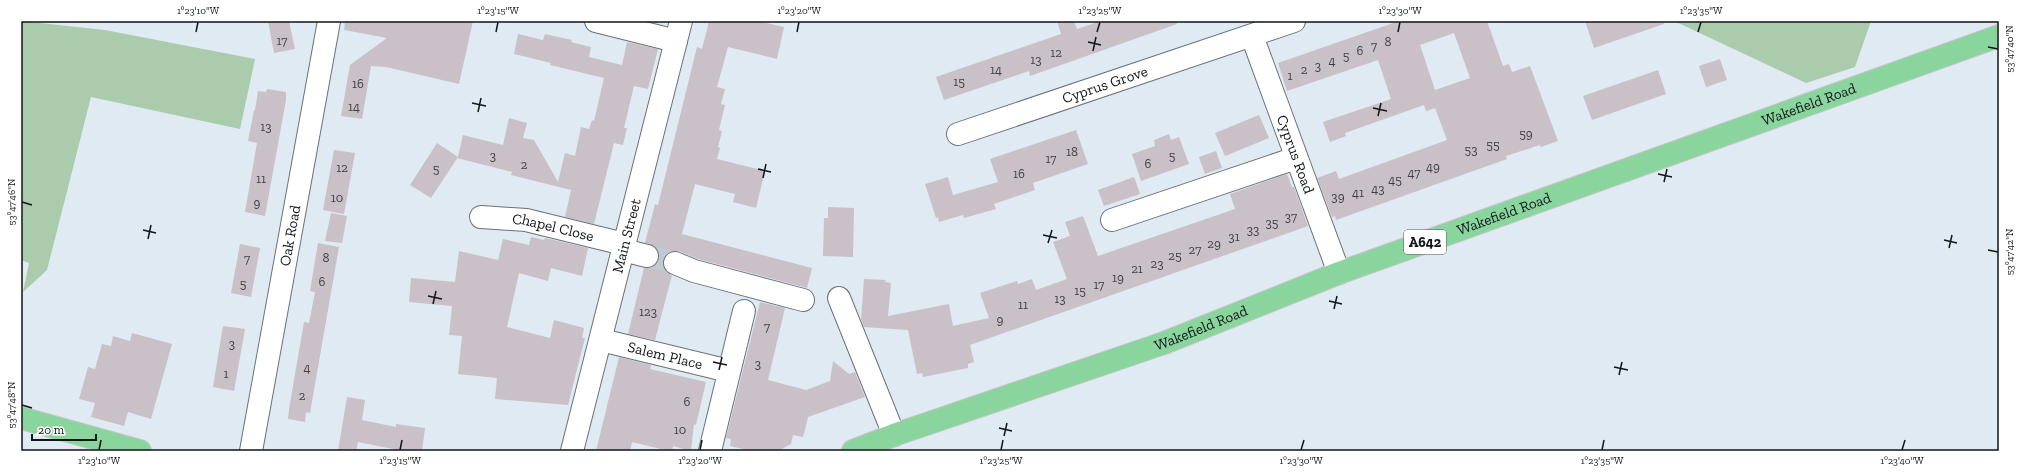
<svg xmlns="http://www.w3.org/2000/svg" width="2020" height="472" font-family="'Zilla Slab',serif">
<style>
.green{fill:#aaccac}
.building{fill:#cac0c8;fill-rule:evenodd}
.lines{fill:none;stroke-linecap:round;stroke-linejoin:round}
.street-tunnel{stroke:#c0cad1;stroke-width:22;stroke-dasharray:22 11;stroke-linecap:butt}
.street-casing{stroke:#697279;stroke-width:24}
.secondary-casing{stroke:#697279;stroke-width:24}
.primary-casing{stroke:#c6c7c8;stroke-width:24}
.street{stroke:#fff;stroke-width:22}
.secondary{stroke:#fff;stroke-width:22}
.primary{stroke:#89d59d;stroke-width:22}
.ticks{fill:none;stroke:#111518;stroke-width:1.5}
.labels{text-anchor:middle;dominant-baseline:central;stroke-width:3;stroke-linejoin:round;paint-order:stroke}
.number-label{font-size:13px;fill:#3f4044}
.shield{fill:#fff;stroke:#585b5d;stroke-width:1}
.shield-label{font-size:14px;font-weight:bold;fill:#111518}
.street-label{font-size:15px;fill:#111518;stroke:#fff}
.neatline{fill:none;stroke:#111518;stroke-width:1.5}
.ticks-label{font-size:10px;text-anchor:middle;fill:#111518}
</style>
<rect width="100%" height="100%" fill="#dfeaf2"/>
<g class="green">
<path d="M21,21L105,30L255,59L240,129L91,97L47,270L23,292L29,263L21,260Z"/>
<path d="M1674,21H1871L1855,67L1806,83Z"/>
</g>
<g class="building">
<path d="M268,21H289L295,49L274,53Z"/>
<path d="M345,21H473L459,84L386,67L371,66L362,119L341,116L350,65L387,38L344,30Z"/>
<path d="M709,21H757L784,27L777,59L728,47L717,87L725,89L721,104L725,105L719,130L722,131L718,147L720,148L717,159L765,171L756,208L733,202L735,194L695,184L682,234L812,268L807,288L698,259L679,251H674L668,253L664,258L663,265L665,271L672,275L655,340L628,334L644,268H651L656,265L659,259V253L656,247L645,243L655,204L658,205L697,47L702,49Z"/>
<path d="M1057,21H1074L1077,29L1101,21H1176L1177,24L1030,76L1029,71L944,100L936,77L1061,34Z"/>
<path d="M1399,21H1487L1503,66L1509,64L1512,72L1530,66L1558,141L1541,147L1540,145L1506,156L1507,159L1336,220L1335,216L1332,217L1317,178L1336,171L1339,179L1447,140L1435,108L1426,111L1424,105L1345,133L1346,136L1330,142L1323,122L1391,99L1378,60L1287,91L1278,63ZM1454,33L1470,78L1435,90L1420,45Z"/>
<path d="M1585,21H1663L1664,24L1594,48Z"/>
<path d="M518,34L543,40L545,34L572,40L571,42L591,47L589,57L622,65L627,42L658,49L648,89L634,86L624,128H627L623,145L614,143L594,224L565,217L571,190L511,175L512,172L457,158L458,157L431,198L410,185L437,143L458,157L463,135L503,145L509,118L527,123L523,138L534,140L558,182L565,153L575,156L581,127L589,129L592,120L594,121L604,78L550,65L551,63L514,54Z"/>
<path d="M1720,59L1727,80L1706,87L1699,66Z"/>
<path d="M1658,70L1666,94L1592,120L1583,96Z"/>
<path d="M267,89L286,92V100L265,216L245,212L257,143L248,141L254,110H255L258,91L266,92Z"/>
<path d="M1259,115L1269,138L1225,156L1215,133Z"/>
<path d="M1076,130L1088,164L1033,183L1035,190L994,204L996,209L964,218L963,215L939,222L938,217L936,218L925,184L948,177L953,195L998,182L990,159Z"/>
<path d="M1169,134L1171,140L1179,137L1189,164L1141,181L1132,154L1155,146L1154,140Z"/>
<path d="M334,150L355,153L344,214L323,210Z"/>
<path d="M1216,151L1222,168L1205,174L1199,157Z"/>
<path d="M1287,174L1292,187H1294L1308,226L970,345L974,362L968,364V368L923,377L922,373L917,374L908,330L864,327L861,319L864,279L886,280L885,282L891,283L888,316L949,304L953,326L989,318L980,293L1017,281L1018,284L1032,279L1036,290L1067,279L1053,242L1070,236L1065,222L1083,216L1098,256L1235,209L1230,194Z"/>
<path d="M1134,177L1140,194L1104,206L1098,190Z"/>
<path d="M828,207L854,208L853,257L823,256L824,218H828Z"/>
<path d="M331,213L347,216L342,243L325,241Z"/>
<path d="M531,237L544,240L545,238L588,248L582,276L551,268L548,281L519,273L507,327L550,338L554,320L584,328L582,338H585L568,405L495,399L497,378L458,374L462,336L449,335L452,306L409,302L411,278L455,282L459,251L498,260L503,239L529,245Z"/>
<path d="M318,243L339,247L310,413L306,412L305,422L288,419L289,409L304,322L309,323L315,292L310,291Z"/>
<path d="M240,244L260,248L251,297L231,293Z"/>
<path d="M760,302L785,308L768,380L806,390L830,381L833,361L849,374L855,372L865,397L808,417L803,437L793,435L791,444L778,451H752L730,446L731,439L726,438Z"/>
<path d="M223,326L245,329L234,391L213,387Z"/>
<path d="M132,333L172,344L151,419L128,412L124,426L91,417L95,403L79,399L88,367L95,369L102,344L111,346L113,336L130,341Z"/>
<path d="M619,357L651,365L650,369L706,382L696,425L694,424L691,451L673,446L672,451H669L632,442L630,451H596Z"/>
<path d="M347,397L365,400L362,420L396,427V424L425,428L422,451H393V449L358,442L356,451H338Z"/>
</g>
<g class="lines">
<path class="street-tunnel" d="M647,256L675,263"/>
<g class="street-casing">
<g id="street">
<path d="M596,21L676,41"/>
<path id="s1" d="M1252,36L1339,273"/>
<path id="s2" d="M958,134L1294,21"/>
<path id="s3" d="M481,217L526,220L624,244"/>
<path d="M1112,220L1296,158"/>
<path d="M623,250L647,256"/>
<path d="M675,263L694,271L803,300"/>
<path d="M839,298L894,435"/>
<path id="s4" d="M601,340L729,371"/>
<path id="s5" d="M251,451L329,21"/>
<path d="M710,451L744,311"/>
</g>
</g>
<g class="secondary-casing">
<g id="secondary">
<path id="s6" d="M572,451L681,21"/>
</g>
</g>
<g class="primary-casing">
<g id="primary">
<path d="M21,418L140,451"/>
<path id="s7" d="M853,451L894,435L1164,343L1339,273L1999,36"/>
</g>
</g>
<use href="#street" class="street"/>
<use href="#secondary" class="secondary"/>
<use href="#primary" class="primary"/>
</g>
<path class="ticks" d="M196,32L198,22M496,32L498,22M797,32L799,22M1097,32L1100,22M1398,32L1400,22M1698,32L1701,22M1088,42L1101,45M1988,47L1998,49M1093,51L1096,37M472,103L486,106M1373,108L1387,111M478,112L481,98M1378,116L1381,103M758,169L771,172M1658,174L1672,177M763,178L766,164M1664,182L1667,169M22,202L32,205M143,230L156,233M1043,235L1057,238M148,239L151,225M1944,240L1957,243M1048,243L1052,230M1949,248L1952,235M1988,250L1998,252M428,296L442,299M1329,301L1342,304M433,304L436,291M1334,309L1337,296M713,362L727,365M1614,367L1628,370M719,370L722,357M1619,375L1622,362M22,405L32,408M999,428L1012,431M1004,436L1007,423M99,450L101,440M400,450L402,440M700,450L702,440M1001,450L1003,440M1301,450L1304,440M1602,450L1604,440M1902,450L1905,440"/>
<g class="labels">
<g class="number-label">
<text x="282" y="40">17</text>
<text x="1388" y="41">8</text>
<text x="1374" y="45">7</text>
<text x="1360" y="50">6</text>
<text x="1056" y="52">12</text>
<text x="1346" y="55">5</text>
<text x="1036" y="59">13</text>
<text x="1332" y="60">4</text>
<text x="1318" y="65">3</text>
<text x="996" y="69">14</text>
<text x="1304" y="69">2</text>
<text x="1290" y="75">1</text>
<text x="959" y="81">15</text>
<text x="358" y="83">16</text>
<text x="354" y="106">14</text>
<text x="266" y="126">13</text>
<text x="1526" y="133">59</text>
<text x="1493" y="144">55</text>
<text x="1471" y="149">53</text>
<text x="1072" y="151">18</text>
<text x="493" y="155">3</text>
<text x="1172" y="155">5</text>
<text x="1051" y="158">17</text>
<text x="1148" y="163">6</text>
<text x="524" y="164">2</text>
<text x="1433" y="166">49</text>
<text x="342" y="167">12</text>
<text x="436" y="168">5</text>
<text x="1414" y="172">47</text>
<text x="1019" y="173">16</text>
<text x="261" y="178">11</text>
<text x="1395" y="179">45</text>
<text x="1378" y="188">43</text>
<text x="1358" y="192">41</text>
<text x="1338" y="196">39</text>
<text x="337" y="197">10</text>
<text x="257" y="202">9</text>
<text x="1291" y="216">37</text>
<text x="1272" y="222">35</text>
<text x="1253" y="229">33</text>
<text x="1234" y="236">31</text>
<text x="1214" y="243">29</text>
<text x="1195" y="249">27</text>
<text x="1175" y="255">25</text>
<text x="326" y="257">8</text>
<text x="247" y="258">7</text>
<text x="1157" y="263">23</text>
<text x="1137" y="268">21</text>
<text x="1118" y="277">19</text>
<text x="322" y="281">6</text>
<text x="243" y="283">5</text>
<text x="1099" y="284">17</text>
<text x="1080" y="290">15</text>
<text x="1060" y="298">13</text>
<text x="1023" y="304">11</text>
<text x="648" y="311">123</text>
<text x="1000" y="319">9</text>
<text x="767" y="326">7</text>
<text x="232" y="343">3</text>
<text x="758" y="363">3</text>
<text x="307" y="367">4</text>
<text x="226" y="373">1</text>
<text x="302" y="395">2</text>
<text x="687" y="401">6</text>
<text x="680" y="429">10</text>
</g>
<rect class="shield" x="1404" y="230" width="42" height="24" rx="3"/>
<g class="shield-label">
<text x="1425" y="242">A642</text>
</g>
<g class="street-label">
<text stroke="none"><textPath href="#s2" startOffset="155">Cyprus Grove</textPath></text>
<text stroke="none"><textPath href="#s7" startOffset="1017">Wakefield Road</textPath></text>
<text stroke="none"><textPath href="#s1" startOffset="126">Cyprus Road</textPath></text>
<text stroke="none"><textPath href="#s7" startOffset="693">Wakefield Road</textPath></text>
<text stroke="none"><textPath href="#s3" startOffset="73">Chapel Close</textPath></text>
<text stroke="none"><textPath href="#s5" startOffset="219">Oak Road</textPath></text>
<text stroke="none"><textPath href="#s6" startOffset="222">Main Street</textPath></text>
<text stroke="none"><textPath href="#s7" startOffset="369">Wakefield Road</textPath></text>
<text stroke="none"><textPath href="#s4" startOffset="66">Salem Place</textPath></text>
</g>
</g>
<rect width="2020" height="472" fill="none" stroke="#ffffff" stroke-width="44"/>
<path d="M32 434v6h64v-6" fill="none" stroke="#111518" stroke-width="2"/>
<text x="38" y="434" font-size="12" fill="#111518" stroke="#ffffff" stroke-width="3" paint-order="stroke">20 m</text>
<rect x="22" y="22" width="1976" height="428" class="neatline"/>
<g class="ticks-label">
<text x="198" y="14">1°23'10"W</text>
<text x="498" y="14">1°23'15"W</text>
<text x="799" y="14">1°23'20"W</text>
<text x="1100" y="14">1°23'25"W</text>
<text x="1400" y="14">1°23'30"W</text>
<text x="1701" y="14">1°23'35"W</text>
<text transform="translate(2009 49) rotate(-90)" y="4">53°47'40"N</text>
<text transform="translate(11 202) rotate(-90)" y="4">53°47'46"N</text>
<text transform="translate(2009 252) rotate(-90)" y="4">53°47'42"N</text>
<text transform="translate(11 405) rotate(-90)" y="4">53°47'48"N</text>
<text x="99" y="464">1°23'10"W</text>
<text x="400" y="464">1°23'15"W</text>
<text x="700" y="464">1°23'20"W</text>
<text x="1001" y="464">1°23'25"W</text>
<text x="1301" y="464">1°23'30"W</text>
<text x="1602" y="464">1°23'35"W</text>
<text x="1902" y="464">1°23'40"W</text>
</g>
</svg>
